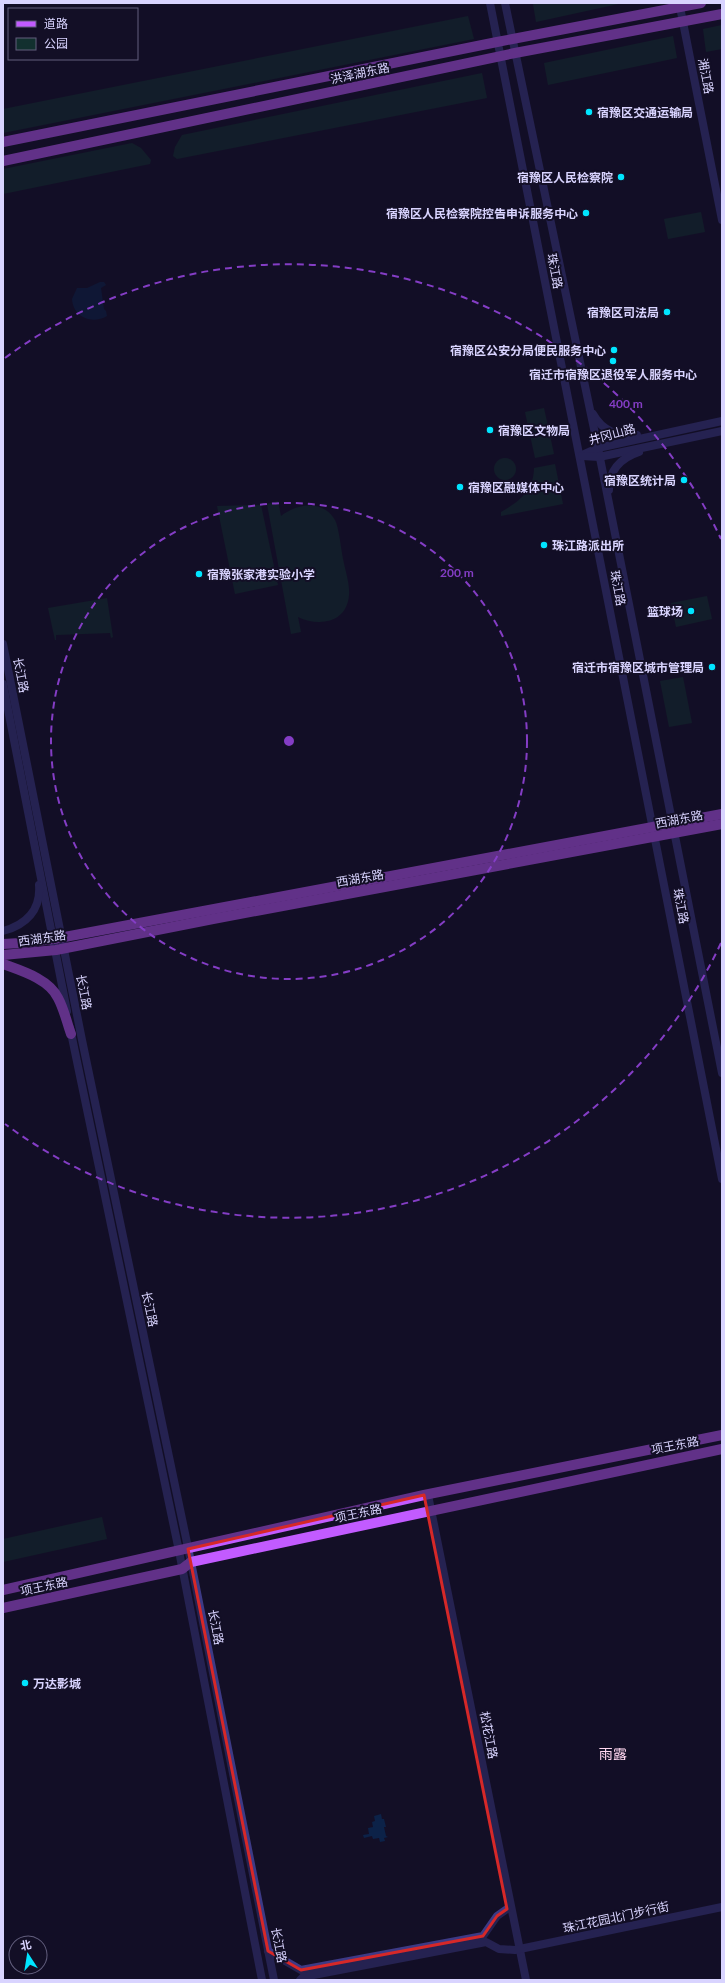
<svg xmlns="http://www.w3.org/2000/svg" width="725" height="1983" font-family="Lato,'Noto Sans SC',sans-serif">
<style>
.green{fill:#12302f}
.water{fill:#0c2248}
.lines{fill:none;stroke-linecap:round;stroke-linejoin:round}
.minor{stroke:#3d3a85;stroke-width:8}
.major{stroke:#c25bff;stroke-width:10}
.marked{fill:none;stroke:#d62828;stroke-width:3;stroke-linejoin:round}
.ring{fill:none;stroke:#843dc5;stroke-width:2;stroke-dasharray:7 5}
.poi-dot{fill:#00e5ff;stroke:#130f26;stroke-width:1.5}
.labels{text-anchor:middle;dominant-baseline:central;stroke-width:4;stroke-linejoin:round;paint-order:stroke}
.street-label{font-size:12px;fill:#d9d4ff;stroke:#130f26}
.poi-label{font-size:12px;font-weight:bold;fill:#d9d4ff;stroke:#130f26;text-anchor:end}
.quarter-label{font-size:14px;fill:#ffd6f0;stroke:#130f26}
.centre{fill:#843dc5;stroke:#130f26;stroke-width:2}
.ring-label{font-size:12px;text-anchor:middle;font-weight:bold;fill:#843dc5;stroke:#130f26;stroke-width:4;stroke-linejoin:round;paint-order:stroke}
</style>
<rect width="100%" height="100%" fill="#130f26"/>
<g class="green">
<path d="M539,3H623L536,22L533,4Z"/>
<path d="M468,16L474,39L3,133V109Z"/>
<path d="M722,25V49L706,52L703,29Z"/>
<path d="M673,36L677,58L548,85L544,63Z"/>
<path d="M482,73L487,98L177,159L173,156L175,147L182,135Z"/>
<path d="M132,143L141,148L151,160L150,164L3,194V169Z"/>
<path d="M701,212L705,232L668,239L664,219Z"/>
<path d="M544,408L554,454L535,458L525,412Z"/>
<circle cx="505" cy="469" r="11"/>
<path d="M555,464L563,504L501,516V512C519,502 534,490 534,468Z"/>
<path d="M278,501L281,516C296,504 323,499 335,520C339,528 341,549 343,559C345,570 350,584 349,595C347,623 319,627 298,617L301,632L291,634L267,504Z"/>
<path d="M261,505L278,585L235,594L217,506Z"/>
<path d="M707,596L712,619L676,627L671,603Z"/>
<path d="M107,598L113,637L111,638L110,633L56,635V640H55L48,608Z"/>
<path d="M683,677L692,723L669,727L660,681Z"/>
<path d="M102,1517L107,1539L3,1562V1539Z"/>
</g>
<g class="water">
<path d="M100,282H104L106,285L101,288L104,309L106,311L107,316C92,325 73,317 72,299L77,288H87Z"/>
<path d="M381,1814L382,1819H384L386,1827H384L386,1836L388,1837L384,1838L385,1841L380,1842L379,1838L373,1839L372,1836L364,1838L363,1835L369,1834L368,1828L373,1827L372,1822L375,1821L374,1816Z"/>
</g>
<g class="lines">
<g class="minor">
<path d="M490,3L722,1179"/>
<path d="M505,3L598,448L722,1073"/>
<path d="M680,7L722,220"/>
<path d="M593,414C603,432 618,436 637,435"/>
<path d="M580,456L598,448L722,421"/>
<path d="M582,456L599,457L722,431"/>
<path d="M609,490C609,470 621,458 639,452"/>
<path d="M3,644L82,1040L191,1562L274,1980"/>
<path d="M3,684L67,1011"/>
<path d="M3,931C26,925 41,910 39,885"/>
<path d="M70,1028L179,1551L262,1980"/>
<path d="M428,1495L526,1980"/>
<path d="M268,1951L301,1970L483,1936L497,1916L507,1909"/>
<path d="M300,1980L303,1977L486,1942L499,1949L515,1950L722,1907"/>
</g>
<g class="major">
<path d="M3,142L497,42L701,3"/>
<path d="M3,161L515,53L722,14"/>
<path d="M3,944L21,943L54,939L722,814"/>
<path d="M3,955L56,950L213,919L722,824"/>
<path d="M3,964C22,971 49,979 58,998C64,1009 67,1023 71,1034"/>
<path d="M3,1590L424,1495L722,1435"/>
<path d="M3,1608L182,1569L191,1562L722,1449"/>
</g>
</g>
<path d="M0 0H725V1983H0ZM424,1495L507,1909L497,1916L483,1936L301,1970L268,1951L188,1549Z" fill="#130f26" fill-opacity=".55" fill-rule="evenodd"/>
<path class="marked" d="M424,1495L507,1909L497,1916L483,1936L301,1970L268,1951L188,1549Z"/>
<g class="ring">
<circle cx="289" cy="741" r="238"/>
<path d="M721 943A477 477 0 0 1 5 1124M5 358A477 477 0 0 1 721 539"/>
</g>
<g class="poi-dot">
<circle cx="589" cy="112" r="4"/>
<circle cx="621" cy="177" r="4"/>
<circle cx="586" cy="213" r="4"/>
<circle cx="667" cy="312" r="4"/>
<circle cx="614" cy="350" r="4"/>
<circle cx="613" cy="361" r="4"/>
<circle cx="490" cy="430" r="4"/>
<circle cx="684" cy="480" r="4"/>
<circle cx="460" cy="487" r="4"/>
<circle cx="544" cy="545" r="4"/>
<circle cx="199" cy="574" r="4"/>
<circle cx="691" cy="611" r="4"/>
<circle cx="712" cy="667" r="4"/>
<circle cx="25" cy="1683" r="4"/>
</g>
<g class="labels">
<g class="street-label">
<text transform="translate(360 73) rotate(-12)">洪泽湖东路</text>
<text transform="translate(706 76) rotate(79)">湘江路</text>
<text transform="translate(555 271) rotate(79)">珠江路</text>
<text transform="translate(612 434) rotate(-15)">井冈山路</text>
<text transform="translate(618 588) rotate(79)">珠江路</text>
<text transform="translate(21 675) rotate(79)">长江路</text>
<text transform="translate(679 819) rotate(-11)">西湖东路</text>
<text transform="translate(360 878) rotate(-10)">西湖东路</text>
<text transform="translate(681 906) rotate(79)">珠江路</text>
<text transform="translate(42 938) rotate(-8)">西湖东路</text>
<text transform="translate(84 992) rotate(79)">长江路</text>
<text transform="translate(150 1309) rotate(78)">长江路</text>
<text transform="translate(675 1445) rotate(-11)">项王东路</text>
<text transform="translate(358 1513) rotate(-12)">项王东路</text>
<text transform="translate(44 1586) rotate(-12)">项王东路</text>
<text transform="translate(216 1627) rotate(79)">长江路</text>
<text transform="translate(489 1735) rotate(79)">松花江路</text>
<text transform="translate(616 1917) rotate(-12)">珠江花园北门步行街</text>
<text transform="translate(279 1945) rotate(79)">长江路</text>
</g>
<g class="poi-label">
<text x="597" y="112" text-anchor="start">宿豫区交通运输局</text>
<text x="613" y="177">宿豫区人民检察院</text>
<text x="578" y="213">宿豫区人民检察院控告申诉服务中心</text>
<text x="659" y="312">宿豫区司法局</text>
<text x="606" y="350">宿豫区公安分局便民服务中心</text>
<text x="613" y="374" text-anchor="middle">宿迁市宿豫区退役军人服务中心</text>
<text x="498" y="430" text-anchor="start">宿豫区文物局</text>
<text x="676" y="480">宿豫区统计局</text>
<text x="468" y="487" text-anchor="start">宿豫区融媒体中心</text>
<text x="552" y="545" text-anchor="start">珠江路派出所</text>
<text x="207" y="574" text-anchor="start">宿豫张家港实验小学</text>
<text x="683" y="611">篮球场</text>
<text x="704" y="667">宿迁市宿豫区城市管理局</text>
<text x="33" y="1683" text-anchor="start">万达影城</text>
</g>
<g class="quarter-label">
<text x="613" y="1753">雨露</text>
</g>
</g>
<circle cx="289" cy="741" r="6" class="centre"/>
<g class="ring-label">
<text x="626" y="408">400 m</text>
<text x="457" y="577">200 m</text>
</g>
<rect width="725" height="1983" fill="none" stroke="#d9d4ff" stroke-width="8"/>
<rect x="8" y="8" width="130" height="52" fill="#130f26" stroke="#625e7d"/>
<rect x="16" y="21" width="20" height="6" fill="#c25bff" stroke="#625e7d"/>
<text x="44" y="28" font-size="12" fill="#d9d4ff">道路</text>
<rect x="16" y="38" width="20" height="12" fill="#12302f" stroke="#625e7d"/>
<text x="44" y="48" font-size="12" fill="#d9d4ff">公园</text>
<g transform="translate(28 1955) rotate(348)"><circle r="19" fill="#130f26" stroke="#625e7d"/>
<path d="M0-3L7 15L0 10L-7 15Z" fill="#00e5ff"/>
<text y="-6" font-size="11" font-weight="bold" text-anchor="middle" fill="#d9d4ff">北</text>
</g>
</svg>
